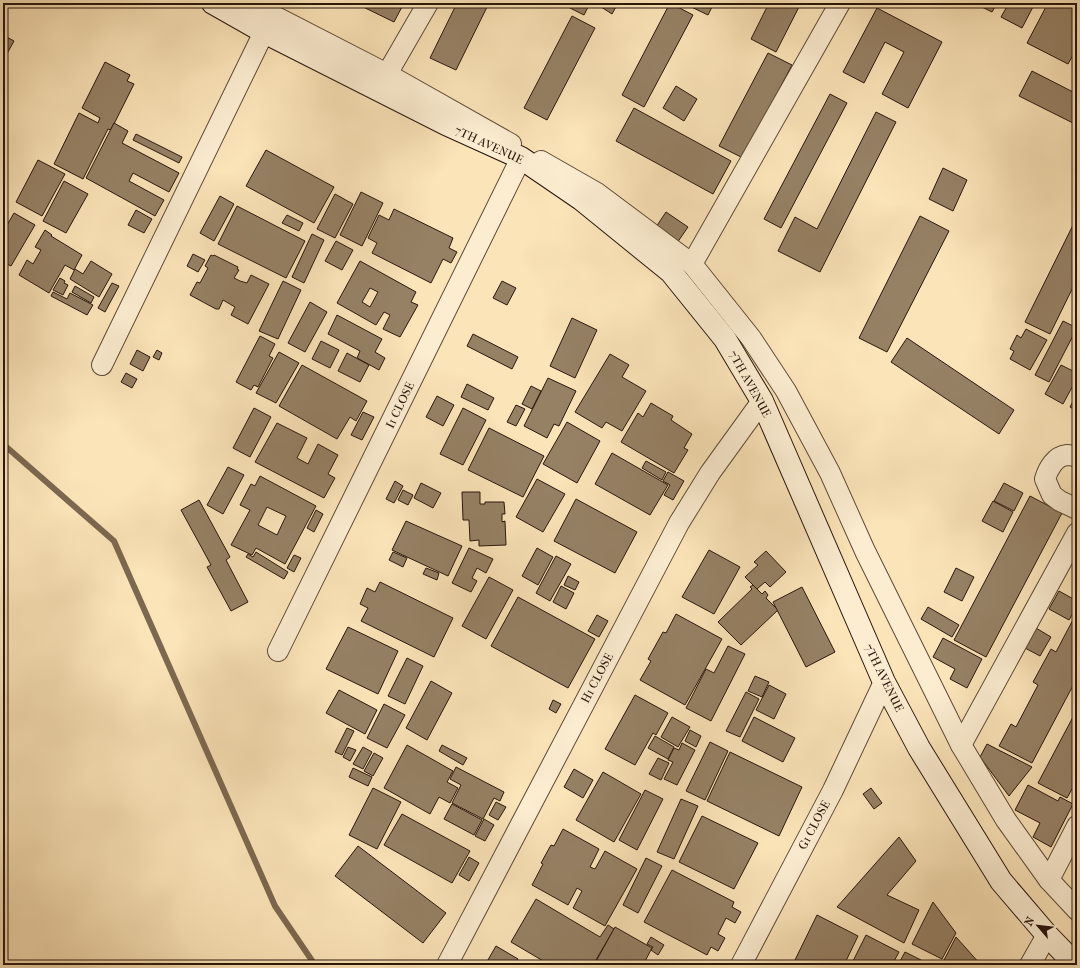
<svg xmlns="http://www.w3.org/2000/svg" width="1080" height="968" font-family="'IM FELL French Canon',serif">
<style>
.lines{fill:none;stroke-linecap:round;stroke-linejoin:round}
.stream{stroke:#7c6850;stroke-width:6}
.building{fill:#968165;stroke:#29160c;fill-rule:evenodd}
.street-casing{stroke:#5e4a37;stroke-width:22}
.secondary-casing{stroke:#29160c;stroke-width:24}
.street{stroke:#fcedd1;stroke-width:20}
.secondary{stroke:#fcedd1;stroke-width:22}
.labels{text-anchor:middle;dominant-baseline:central;stroke-width:3;stroke-linejoin:round;paint-order:stroke}
.street-label{font-size:12px;fill:#29160c;stroke:#fcedd1}
</style>
<rect width="100%" height="100%" fill="#fbe4b8"/>
<filter id="stains"><feTurbulence type="fractalNoise" baseFrequency=".005" numOctaves="4"/><feColorMatrix values="0 0 0 0 .2 0 0 0 0 .09 0 0 0 0 .02 0 0 0 .5 -.17"/></filter>
<radialGradient id="worn" r=".72"><stop offset=".6" stop-color="#630" stop-opacity="0"/><stop offset="1" stop-color="#630" stop-opacity=".3"/></radialGradient>
<g class="lines">
<path class="stream" d="M3,444L114,541L275,906L315,965"/>
</g>
<g class="building">
<path d="M355,3H404L394,22Z"/>
<path d="M457,3H489L456,70L430,58Z"/>
<path d="M563,3H590L584,15L562,4Z"/>
<path d="M595,3H618L612,14Z"/>
<path d="M670,3L693,15L644,107L622,95Z"/>
<path d="M686,3H714L708,15L685,4Z"/>
<path d="M769,3H801L776,52L751,39Z"/>
<path d="M974,3H997L992,12Z"/>
<path d="M1009,3H1035L1022,28L1001,17Z"/>
<path d="M1048,3H1077V48L1068,64L1027,43Z"/>
<path d="M877,8L942,42L908,108L882,94L904,52L885,42L864,83L843,72Z"/>
<path d="M572,16L595,28L547,120L524,108Z"/>
<path d="M3,35L14,41L3,61Z"/>
<path d="M768,53L792,65L743,158L719,146Z"/>
<path d="M105,62L130,75L127,81L134,84L111,130L108,129L83,179L54,164L79,113L98,123L100,118L82,108Z"/>
<path d="M1032,71L1077,94V125L1019,96Z"/>
<path d="M676,86L697,99L684,121L663,108Z"/>
<path d="M830,94L847,103L781,228L764,219Z"/>
<path d="M634,108L731,161L713,194L616,141Z"/>
<path d="M876,112L896,122L820,272L778,251L795,217L817,229Z"/>
<path d="M114,123L128,131L122,143L179,173L169,192L133,173L129,181L164,200L155,216L86,178Z"/>
<path d="M136,134L182,157L179,163L133,140Z"/>
<path d="M266,150L334,187L314,223L246,186Z"/>
<path d="M38,160L65,174L42,216L16,202Z"/>
<path d="M943,168L967,180L953,211L929,199Z"/>
<path d="M64,181L88,194L66,233L43,221Z"/>
<path d="M361,192L383,203L362,246L340,235Z"/>
<path d="M335,194L353,204L335,238L317,229Z"/>
<path d="M220,196L234,204L214,241L200,233Z"/>
<path d="M237,206L305,241L286,278L218,244Z"/>
<path d="M394,209L453,238L449,248L457,252L451,263L443,259L431,283L372,253L377,243L368,238L379,215L389,220Z"/>
<path d="M136,210L152,219L144,233L128,225Z"/>
<path d="M666,212L688,227L677,243L656,227Z"/>
<path d="M14,213L35,225L11,266L3,262V232Z"/>
<path d="M287,215L303,223L299,231L282,223Z"/>
<path d="M920,216L949,231L887,352L859,338Z"/>
<path d="M1077,217V279L1050,334L1025,322Z"/>
<path d="M45,230L52,235L51,236L82,255L74,270L65,265L49,293L19,275L27,260L33,264L41,250L35,247Z"/>
<path d="M312,234L324,240L304,283L292,277Z"/>
<path d="M336,241L353,250L342,270L325,261Z"/>
<path d="M193,254L205,260L198,272L187,266Z"/>
<path d="M211,255L213,256L214,255L238,267L237,269L239,270L234,278L240,281L247,283L251,275L269,284L248,324L231,315L235,307L223,300L219,309H216L190,295L197,282L200,283L208,268L205,266Z"/>
<path d="M91,261L112,274L99,297L70,279L75,269L83,274Z"/>
<path d="M360,261L416,292L411,302L418,305L400,337L383,329L390,315L384,312L376,325L337,303ZM370,288L378,292L370,307L362,302Z"/>
<path d="M60,278L65,281L64,283L68,285L63,295L53,290Z"/>
<path d="M283,281L301,290L278,339L259,331Z"/>
<path d="M502,281L516,288L507,305L493,298Z"/>
<path d="M112,283L119,286L105,312L98,308Z"/>
<path d="M75,286L94,297L91,303L72,292Z"/>
<path d="M53,292L67,299L70,293L93,305L87,315L51,296Z"/>
<path d="M310,302L327,312L305,352L288,343Z"/>
<path d="M337,315L382,339L375,352L385,358L379,370L357,358L360,351L328,334Z"/>
<path d="M572,318L597,330L575,378L550,366Z"/>
<path d="M1063,321L1077,328L1049,382L1035,375Z"/>
<path d="M1026,329L1047,340L1030,370L1010,359L1014,351L1010,349L1017,335L1021,338Z"/>
<path d="M473,334L518,357L512,369L467,346Z"/>
<path d="M260,336L275,344L269,356L273,358L258,387L254,385L251,390L236,382Z"/>
<path d="M907,338L1014,410L999,434L891,362Z"/>
<path d="M321,341L339,350L330,368L312,359Z"/>
<path d="M137,350L150,357L143,371L130,364Z"/>
<path d="M157,350L162,353L159,360L153,357Z"/>
<path d="M279,352L299,363L276,403L256,393Z"/>
<path d="M347,353L369,365L360,382L338,371Z"/>
<path d="M610,354L629,365L622,377L646,391L622,431L606,422L602,428L575,412Z"/>
<path d="M302,365L367,401L356,421L350,417L337,439L279,406Z"/>
<path d="M1061,365L1077,373V378L1063,404L1045,394Z"/>
<path d="M126,373L137,379L132,388L121,382Z"/>
<path d="M548,378L576,391L559,426L554,424L547,438L524,426Z"/>
<path d="M467,384L494,398L488,410L461,397Z"/>
<path d="M531,386L541,391L532,409L522,404Z"/>
<path d="M1077,394V411L1070,407Z"/>
<path d="M437,396L454,405L443,426L426,417Z"/>
<path d="M651,403L673,416L671,420L692,434L684,448L688,450L674,473L621,442L638,413L643,417Z"/>
<path d="M516,405L525,409L516,426L507,422Z"/>
<path d="M254,408L271,417L250,457L233,448Z"/>
<path d="M463,408L486,420L463,465L440,454Z"/>
<path d="M363,412L374,417L362,440L351,435Z"/>
<path d="M567,422L600,441L577,483L543,464Z"/>
<path d="M277,423L307,438L297,458L308,464L318,444L338,455L328,474L335,478L324,498L255,462Z"/>
<path d="M489,428L544,456L523,497L468,470Z"/>
<path d="M612,453L668,485L650,515L595,484Z"/>
<path d="M646,461L666,472L662,480L642,468Z"/>
<path d="M228,467L244,475L223,514L207,505Z"/>
<path d="M668,472L684,481L673,500L664,495L670,485L663,481Z"/>
<path d="M260,476L316,506L285,564L256,548L252,555L231,545L250,510L240,505L251,484L255,486ZM267,507L286,516L277,535L258,525Z"/>
<path d="M537,479L565,494L543,532L516,517Z"/>
<path d="M395,481L403,486L394,503L386,499Z"/>
<path d="M421,483L441,493L433,508L414,498Z"/>
<path d="M1004,483L1023,493L1014,511L994,501Z"/>
<path d="M403,490L413,495L408,505L398,500Z"/>
<path d="M462,492H480V504H485V502H504L505,514H502V522L505,521L506,545L479,546V540L470,541L469,520H463Z"/>
<path d="M1030,496L1062,513L986,657L954,640Z"/>
<path d="M576,499L637,532L615,573L554,541Z"/>
<path d="M199,500L230,557L226,560L248,602L231,611L207,567L211,565L181,510Z"/>
<path d="M993,501L1013,512L1003,532L982,521Z"/>
<path d="M316,510L323,514L314,532L307,528Z"/>
<path d="M406,521L462,546L448,576L392,550Z"/>
<path d="M469,548L493,559L486,573L477,568L472,578L477,581L471,592L452,583Z"/>
<path d="M537,548L553,557L538,585L522,576Z"/>
<path d="M709,550L740,567L714,614L682,597Z"/>
<path d="M766,551L786,572L770,587L765,582L757,589L745,577L758,565L754,562Z"/>
<path d="M256,552L288,572L284,579L246,557L248,554L253,557Z"/>
<path d="M393,552L407,558L403,567L389,560Z"/>
<path d="M294,555L301,558L294,572L287,568Z"/>
<path d="M556,556L571,564L550,601L536,593Z"/>
<path d="M426,568L439,573L437,580L423,574Z"/>
<path d="M956,568L974,577L962,601L944,592Z"/>
<path d="M568,576L579,582L575,590L564,585Z"/>
<path d="M489,577L513,590L486,639L462,626Z"/>
<path d="M380,582L453,618L434,657L361,621L368,608L360,604L367,588L375,592Z"/>
<path d="M753,585L762,594L765,591L768,595L766,598L778,610L741,645L718,622L752,589L750,587Z"/>
<path d="M561,586L574,593L566,609L553,602Z"/>
<path d="M802,587L835,652L806,667L773,602Z"/>
<path d="M1059,591L1077,601V607L1069,620L1049,609Z"/>
<path d="M518,597L595,639L568,688L491,646Z"/>
<path d="M928,607L959,625L952,637L921,619Z"/>
<path d="M1077,612V678L1032,763L999,746L1011,724L1016,727L1038,685L1033,682L1051,649L1056,652Z"/>
<path d="M676,614L722,639L685,705L640,680L651,661L648,659L663,632L666,633Z"/>
<path d="M597,615L608,621L599,637L588,631Z"/>
<path d="M348,627L398,651L378,694L326,669Z"/>
<path d="M1036,628L1051,637L1040,656L1025,648Z"/>
<path d="M943,638L982,659L967,688L950,679L955,669L933,657Z"/>
<path d="M728,646L745,654L711,721L686,708L706,669L714,673Z"/>
<path d="M407,658L423,666L405,704L388,696Z"/>
<path d="M755,676L769,682L762,697L748,691Z"/>
<path d="M431,681L452,693L427,740L406,728Z"/>
<path d="M769,685L786,694L774,719L756,710Z"/>
<path d="M339,690L377,710L365,734L326,713Z"/>
<path d="M746,692L759,699L740,737L726,731Z"/>
<path d="M635,695L668,713L656,735L653,733L635,765L605,749Z"/>
<path d="M553,700L561,704L556,713L549,709Z"/>
<path d="M384,704L405,715L387,748L367,738Z"/>
<path d="M672,717L690,727L678,747L661,737Z"/>
<path d="M754,717L795,738L783,762L742,741Z"/>
<path d="M1073,717L1077,719V780L1067,798L1038,783Z"/>
<path d="M347,728L354,731L342,755L335,752Z"/>
<path d="M690,730L701,736L696,747L685,741Z"/>
<path d="M655,736L674,747L668,759L648,748Z"/>
<path d="M710,742L728,751L705,800L686,791Z"/>
<path d="M682,743L695,750L677,785L664,779L673,762L668,760L674,748L679,750Z"/>
<path d="M987,744L1032,767L1009,796L980,757Z"/>
<path d="M407,745L453,771L447,782L458,788L450,803L439,797L430,814L384,788Z"/>
<path d="M442,745L467,758L463,765L439,751Z"/>
<path d="M348,747L356,750L350,761L343,757Z"/>
<path d="M363,747L372,752L363,769L353,764Z"/>
<path d="M730,752L802,787L779,836L707,801Z"/>
<path d="M374,753L383,758L373,776L364,771Z"/>
<path d="M658,758L669,763L661,780L649,774Z"/>
<path d="M456,767L504,792L500,801L494,798L483,819L452,803L461,785L450,779Z"/>
<path d="M353,768L372,777L368,786L349,777Z"/>
<path d="M574,769L593,780L583,798L564,787Z"/>
<path d="M603,772L641,794L614,842L576,820Z"/>
<path d="M1028,785L1058,801L1060,797L1073,804L1051,847L1033,837L1040,823L1015,810Z"/>
<path d="M373,788L401,802L377,849L349,835Z"/>
<path d="M871,788L882,803L874,809L863,794Z"/>
<path d="M645,790L663,799L637,850L619,840Z"/>
<path d="M681,799L698,806L674,859L657,852Z"/>
<path d="M496,802L506,807L498,820L489,815Z"/>
<path d="M452,804L482,820L474,835L444,819Z"/>
<path d="M402,814L470,851L452,883L384,845Z"/>
<path d="M702,816L758,843L734,889L679,862Z"/>
<path d="M484,819L494,825L485,841L475,836Z"/>
<path d="M563,829L599,849L590,867L595,869L605,851L637,869L605,926L573,908L582,891L577,888L568,905L532,885L543,864L541,863L551,845L554,846Z"/>
<path d="M899,837L916,861L887,895L919,910L904,943L837,907Z"/>
<path d="M358,846L446,913L423,943L335,876Z"/>
<path d="M469,857L479,863L469,881L459,875Z"/>
<path d="M646,858L662,866L638,913L623,905Z"/>
<path d="M672,870L734,902L732,907L741,912L735,923L726,918L718,934L725,938L718,951L711,947L707,955L644,922Z"/>
<path d="M536,899L600,937L608,925L614,929L593,965L587,964L586,965H550L511,942Z"/>
<path d="M933,902L956,933L942,959L912,944Z"/>
<path d="M817,915L858,936L844,965H800L794,962Z"/>
<path d="M615,927L652,948L643,965H594Z"/>
<path d="M866,935L899,952L892,965H851Z"/>
<path d="M651,937L664,945L658,955L651,950L653,947L647,944Z"/>
<path d="M956,937L981,965H953L943,962Z"/>
<path d="M496,946L518,959L515,965H485Z"/>
<path d="M905,952L921,960L918,965H898Z"/>
</g>
<g class="lines">
<g class="street-casing">
<g id="street">
<path d="M249,3L387,74L511,144"/>
<path d="M387,74L428,3"/>
<path d="M541,161L597,193L692,264L751,338L786,391L830,473L865,551L961,745L1006,820L1049,880L1077,910"/>
<path d="M692,264L840,3"/>
<path d="M102,365L264,32"/>
<path d="M1077,457C1074,456 1070,455 1067,455C1055,456 1048,469 1045,479L1052,495L1060,501L1077,509"/>
<path d="M278,651L521,158"/>
<path d="M961,745L1077,533"/>
<path d="M1049,880L1077,826"/>
<path d="M447,965L679,523L710,473L762,401"/>
<path d="M741,965L833,790L884,682"/>
<path d="M1030,965L1047,935"/>
</g>
</g>
<g class="secondary-casing">
<path id="secondary" d="M213,3L264,32L446,124L521,158L581,199L671,272L725,339L762,401L884,682L919,748L1001,881L1047,935L1076,965"/>
</g>
<use href="#street" class="street"/>
<use href="#secondary" class="secondary"/>
</g>
<g class="labels">
<g class="street-label">
<text transform="translate(489 145) rotate(25)">7TH AVENUE</text>
<text transform="translate(750 384) rotate(61)">7TH AVENUE</text>
<text transform="translate(400 405) rotate(-64)">I1 CLOSE</text>
<text transform="translate(597 678) rotate(-62)">H1 CLOSE</text>
<text transform="translate(884 678) rotate(64)">7TH AVENUE</text>
<text transform="translate(814 825) rotate(-62)">G1 CLOSE</text>
</g>
</g>
<rect width="1080" height="968" fill="none" stroke="#fbe4b8" stroke-width="16"/>
<rect x="4" y="4" width="1072" height="960" fill="none" stroke="#29160c" stroke-width="2"/>
<rect x="8" y="8" width="1064" height="952" fill="none" stroke="#29160c"/>
<g transform="translate(1038 926) rotate(298)" stroke="#fcedd1" stroke-width="3" paint-order="stroke">
<path d="M0-3L7 15L0 10L-7 15Z" fill="#29160c"/>
<text y="-6" font-size="11" font-weight="bold" text-anchor="middle" fill="#29160c">N</text>
</g>
<rect width="100%" height="100%" filter="url(#stains)"/>
<rect width="100%" height="100%" fill="url(#worn)"/>
</svg>
